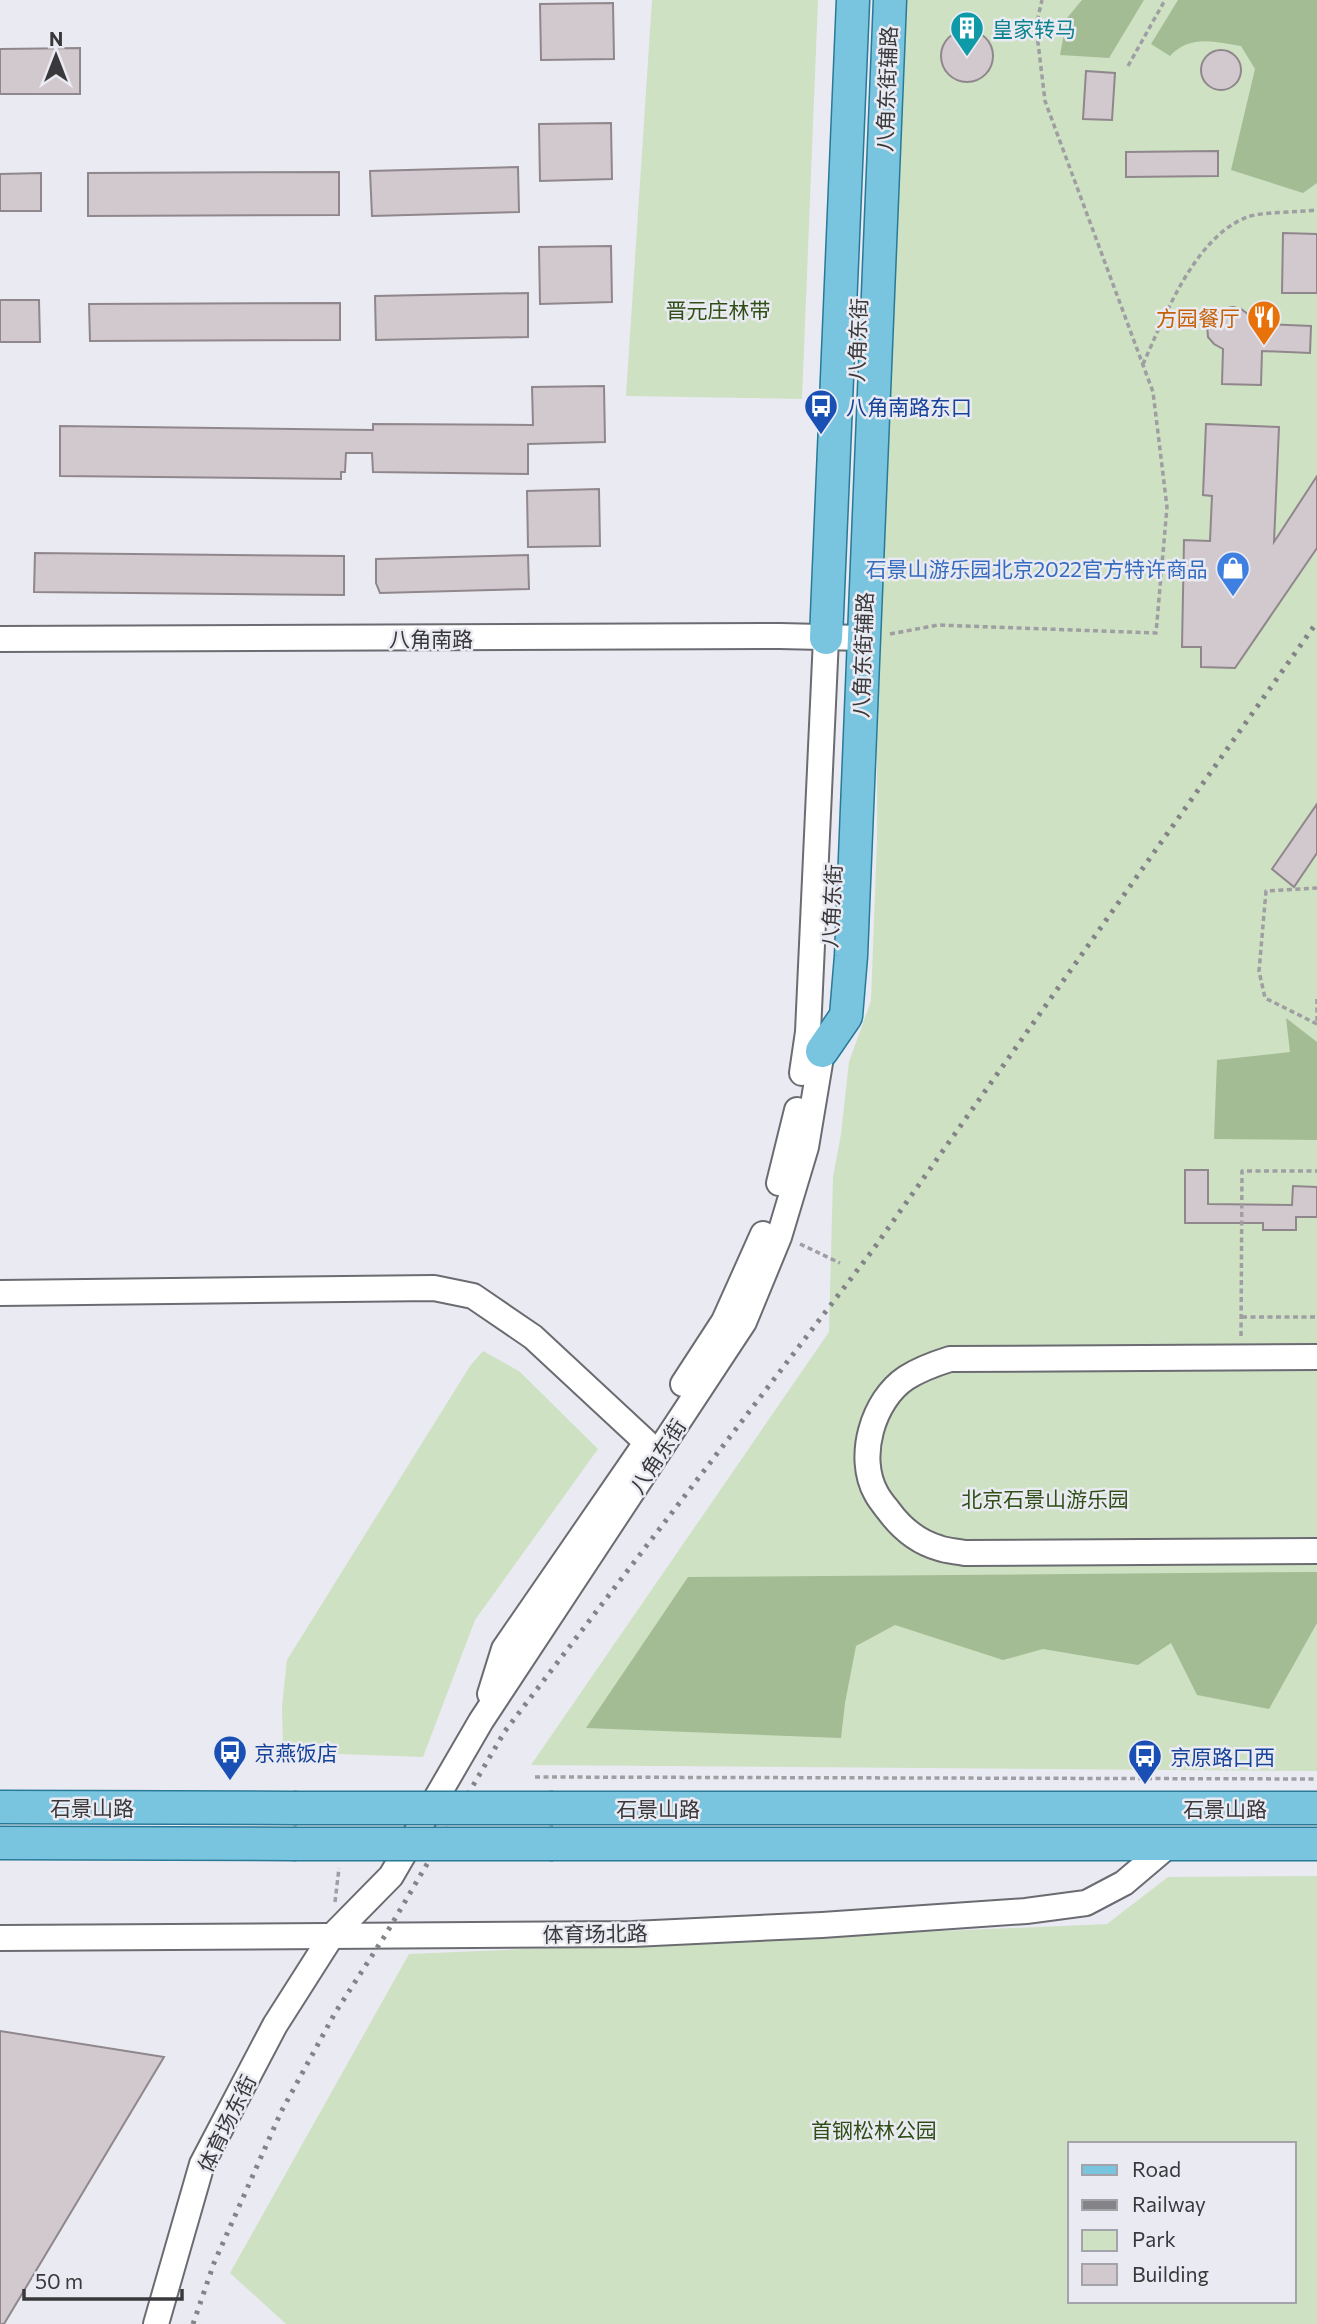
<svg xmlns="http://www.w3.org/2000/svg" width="1317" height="2324" font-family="Commissioner,'Noto Sans SC',sans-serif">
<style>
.green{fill:#cee1c3;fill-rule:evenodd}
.forest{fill:#a4bc94}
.building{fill:#d2c9ce;stroke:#8f878b;stroke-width:2}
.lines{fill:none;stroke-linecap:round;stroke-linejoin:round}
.minor-casing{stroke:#6b6b72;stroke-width:28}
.major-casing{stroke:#287a98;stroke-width:35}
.path{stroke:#9e9ea3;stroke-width:3.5;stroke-dasharray:5 3.5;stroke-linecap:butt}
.minor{stroke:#fff;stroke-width:24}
.major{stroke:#79c4df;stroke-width:32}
.rail{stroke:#838388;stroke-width:5;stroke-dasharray:3.5 7;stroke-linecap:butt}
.major-bridge-casing{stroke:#287a98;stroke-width:35;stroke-linecap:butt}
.major-bridge{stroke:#79c4df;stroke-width:32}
.labels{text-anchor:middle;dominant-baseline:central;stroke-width:5;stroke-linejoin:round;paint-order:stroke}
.culture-label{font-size:21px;fill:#0d838f;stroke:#eaeaf2;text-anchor:start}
.street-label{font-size:21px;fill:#39393c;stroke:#eaeaf2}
.park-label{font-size:21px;fill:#304f16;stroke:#eaeaf2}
.food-label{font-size:21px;fill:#c56008;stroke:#eaeaf2;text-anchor:end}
.transit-label{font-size:21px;fill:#164399;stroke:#eaeaf2;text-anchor:start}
.shop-label{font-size:21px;fill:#366cbe;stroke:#eaeaf2;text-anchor:end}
</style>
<rect width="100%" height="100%" fill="#eaeaf2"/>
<g class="green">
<path d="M652,0H818L802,399L626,396Z"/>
<path d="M900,0H1317V1771L531,1765L829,1332L833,1177L841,1134L849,1062L871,1001L877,840V696Z"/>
<path d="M483,1351L519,1371L598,1449L475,1620L423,1757L283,1752L282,1706L287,1660L470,1366Z"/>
<path d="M1317,1876V2324H286L230,2273L409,1954L1107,1924L1168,1877ZM1070,2144H1294V2301H1070Z"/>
</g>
<g class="forest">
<path d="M1082,0H1144L1109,58L1060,55L1067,18Z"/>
<path d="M1178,0H1317V183L1303,193L1231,170L1255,69L1241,46C1216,42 1190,34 1170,56L1151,44Z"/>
<path d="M1286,1018L1317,1042V1140L1214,1139L1217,1060L1290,1052Z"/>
<path d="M1317,1572V1623L1269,1709L1197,1695L1171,1643L1138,1665L1043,1649L1003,1660L895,1625L856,1646L845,1703L841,1738L586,1728L688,1577Z"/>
</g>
<g class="building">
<path d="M613,3L614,59L541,60L540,4Z"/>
<circle cx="967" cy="56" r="26"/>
<path d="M80,48V94H0V49Z"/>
<circle cx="1221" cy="70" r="20"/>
<path d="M1086,71L1115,73L1112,120L1083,119Z"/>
<path d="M611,123L612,179L540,181L539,124Z"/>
<path d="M1218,151V176L1126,177V152Z"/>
<path d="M518,167L519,212L372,216L370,171Z"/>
<path d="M339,172V215L88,216V173Z"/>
<path d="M41,173V211H0V174Z"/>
<path d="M1283,233L1317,234V293H1282Z"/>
<path d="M611,246L612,302L540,304L539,247Z"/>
<path d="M528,293V337L376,340L375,296Z"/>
<path d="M0,300H39L40,342H0Z"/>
<path d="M340,303V340L90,341L89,304Z"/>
<path d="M1233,307L1241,309L1261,324L1311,326L1310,353L1262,351L1261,385L1222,384L1223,349L1214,344L1208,337L1207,324L1212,315L1223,309Z"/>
<path d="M604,386L605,442L528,444V474L373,472L372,453H346L345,472H341V479L60,476V426L373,430V424L533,425L532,387Z"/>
<path d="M1206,424L1279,427L1274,542L1317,476V548L1235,668L1201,667V647H1182L1184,540L1210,541L1212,496L1203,495Z"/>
<path d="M599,489L600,546L528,547L527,491Z"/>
<path d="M35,553L344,556V595L34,592Z"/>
<path d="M528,555L529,589L380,593L376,583V559Z"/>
<path d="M1317,804V853L1294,887L1272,869Z"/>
<path d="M1185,1170H1208V1204L1292,1205L1293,1186L1317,1187V1217H1296V1230H1263V1223H1185Z"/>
<path d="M0,2031L164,2057L4,2324H0Z"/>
</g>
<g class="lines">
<g class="minor-casing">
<g id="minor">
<path d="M0,639L780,636L863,638"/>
<path d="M802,1073L808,1032L826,638"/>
<path d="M779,1183L797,1110"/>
<path d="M0,1293L434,1288L473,1296L533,1337L646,1442"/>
<path d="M1317,1357L950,1359C934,1364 920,1369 906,1378C873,1400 856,1457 876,1493C879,1499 884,1505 888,1510C901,1528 918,1542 939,1548C947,1551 956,1551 965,1553L1317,1551"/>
<path d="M683,1384L724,1321L763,1234"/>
<path d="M490,1694L504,1649L641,1450"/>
<path d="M0,1938L633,1934L822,1925L1026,1911L1086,1903L1124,1883L1170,1844"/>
<path d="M156,2324L202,2164L275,2025L331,1937L391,1876L481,1721L744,1322L779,1237L806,1147L822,1051"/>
</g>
</g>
<g class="major-casing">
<g id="major">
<path d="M826,638L853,0"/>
<path d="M822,1051L846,1016L851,956L890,0"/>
<path d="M0,1807L294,1808"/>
<path d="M553,1808H1317"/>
<path d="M0,1843L293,1844"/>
<path d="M553,1844H1317"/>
</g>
</g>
<g class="path">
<path d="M1128,66L1165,0"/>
<path d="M1143,364C1165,316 1194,238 1247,217C1260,212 1301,212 1317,210"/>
<path d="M890,634L938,625L1156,633L1167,507L1153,392L1045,101L1036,26L1042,0"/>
<path d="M1317,999V1024"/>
<path d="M1317,1024L1265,998L1259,971L1266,891L1317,888"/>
<path d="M800,1244L840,1263"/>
<path d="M1242,1317H1317"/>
<path d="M1241,1336L1242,1171H1317"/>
<path d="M535,1777L1317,1779"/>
<path d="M335,1902L339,1868"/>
</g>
<use href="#minor" class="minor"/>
<use href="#major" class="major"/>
<path class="rail" d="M193,2324L214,2263L281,2112L335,2013L386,1934L505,1731L872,1251L1317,622"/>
<g class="major-bridge-casing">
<g id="major-bridge">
<path d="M294,1808H553"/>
<path d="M293,1844H553"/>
</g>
</g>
<use href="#major-bridge" class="major-bridge"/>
</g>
<defs>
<g id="building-pin" transform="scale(1.75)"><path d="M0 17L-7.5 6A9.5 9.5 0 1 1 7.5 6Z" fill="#0f9aa8" stroke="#eaeaf2"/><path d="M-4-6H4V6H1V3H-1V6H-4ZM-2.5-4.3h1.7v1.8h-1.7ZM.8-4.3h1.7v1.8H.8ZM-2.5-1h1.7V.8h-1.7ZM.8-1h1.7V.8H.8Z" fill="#fff"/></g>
<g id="restaurant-pin" transform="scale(1.75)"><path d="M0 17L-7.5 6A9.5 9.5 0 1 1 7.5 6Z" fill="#e8710a" stroke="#eaeaf2"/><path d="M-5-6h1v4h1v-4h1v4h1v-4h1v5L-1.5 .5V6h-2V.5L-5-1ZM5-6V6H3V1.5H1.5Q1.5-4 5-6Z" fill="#fff"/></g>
<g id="bus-pin" transform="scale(1.75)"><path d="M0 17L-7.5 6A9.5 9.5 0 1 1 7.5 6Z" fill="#1a4fb4" stroke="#eaeaf2"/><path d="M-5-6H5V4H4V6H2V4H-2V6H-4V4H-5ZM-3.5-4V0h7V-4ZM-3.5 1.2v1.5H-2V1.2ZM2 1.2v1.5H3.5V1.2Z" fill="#fff"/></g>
<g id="shop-pin" transform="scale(1.75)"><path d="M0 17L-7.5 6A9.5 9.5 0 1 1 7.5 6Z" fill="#3f7fe0" stroke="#eaeaf2"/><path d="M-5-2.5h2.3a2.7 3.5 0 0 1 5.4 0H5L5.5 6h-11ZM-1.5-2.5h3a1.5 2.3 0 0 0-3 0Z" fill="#fff"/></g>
</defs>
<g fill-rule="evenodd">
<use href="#building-pin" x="967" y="28"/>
<use href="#restaurant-pin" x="1264" y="317"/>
<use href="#bus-pin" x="821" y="406"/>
<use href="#shop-pin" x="1233" y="568"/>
<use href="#bus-pin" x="230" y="1752"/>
<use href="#bus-pin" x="1145" y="1756"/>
</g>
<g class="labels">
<g class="culture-label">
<text x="992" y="28">皇家转马</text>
</g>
<g class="street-label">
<text transform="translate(886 89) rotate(-88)">八角东街辅路</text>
<text transform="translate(857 340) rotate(-88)">八角东街</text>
<text x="431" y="638">八角南路</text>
<text transform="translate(862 655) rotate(-88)">八角东街辅路</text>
<text transform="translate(831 906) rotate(-87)">八角东街</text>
<text transform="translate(657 1456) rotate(-57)">八角东街</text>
<text x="92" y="1807">石景山路</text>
<text x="658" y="1808">石景山路</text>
<text x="1225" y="1808">石景山路</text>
<text transform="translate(595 1933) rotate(-1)">体育场北路</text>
<text transform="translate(226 2123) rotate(-64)">体育场东街</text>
</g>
<g class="park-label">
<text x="718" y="309">晋元庄林带</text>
<text x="1045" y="1498">北京石景山游乐园</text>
<text x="874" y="2129">首钢松林公园</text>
</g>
<g class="food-label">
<text x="1240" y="317">方园餐厅</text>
</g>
<g class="transit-label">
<text x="846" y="406">八角南路东口</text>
<text x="254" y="1752">京燕饭店</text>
<text x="1170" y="1756">京原路口西</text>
</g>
<g class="shop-label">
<text x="1208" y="568">石景山游乐园北京2022官方特许商品</text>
</g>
</g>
<rect x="1068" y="2142" width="228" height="161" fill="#eaeaf2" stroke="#a3a3a9" stroke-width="2"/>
<rect x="1082" y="2165" width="35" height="10" fill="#79c4df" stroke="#a3a3a9" stroke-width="2"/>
<text x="1132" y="2177" font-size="21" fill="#39393c">Road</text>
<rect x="1082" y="2200" width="35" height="10" fill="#838388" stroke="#a3a3a9" stroke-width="2"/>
<text x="1132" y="2212" font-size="21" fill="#39393c">Railway</text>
<rect x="1082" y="2230" width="35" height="21" fill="#cee1c3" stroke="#a3a3a9" stroke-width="2"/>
<text x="1132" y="2247" font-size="21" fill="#39393c">Park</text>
<rect x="1082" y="2264" width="35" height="21" fill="#d2c9ce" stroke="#a3a3a9" stroke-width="2"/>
<text x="1132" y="2282" font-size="21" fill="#39393c">Building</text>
<g transform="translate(56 56)" stroke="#eaeaf2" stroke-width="5" paint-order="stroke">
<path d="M0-5L12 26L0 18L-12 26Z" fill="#39393c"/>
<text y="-10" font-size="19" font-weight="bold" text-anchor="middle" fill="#39393c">N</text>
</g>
<path d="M24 2289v10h158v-10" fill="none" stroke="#39393c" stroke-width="3.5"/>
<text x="35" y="2289" font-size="21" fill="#39393c" stroke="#eaeaf2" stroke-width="5" paint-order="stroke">50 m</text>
</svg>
